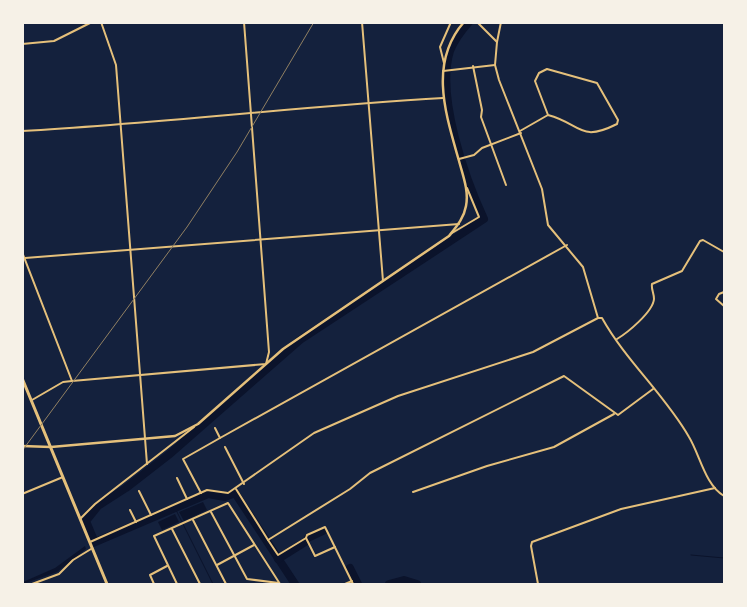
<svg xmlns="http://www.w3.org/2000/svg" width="747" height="607" font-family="'Archivo Narrow',sans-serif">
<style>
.water{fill:#0b132b}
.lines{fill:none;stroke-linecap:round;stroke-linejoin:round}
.stream{stroke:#0b132b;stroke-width:1}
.river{stroke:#0b132b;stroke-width:8}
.minor{stroke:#e5c07b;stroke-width:2}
.tertiary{stroke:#e5c07b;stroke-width:2.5}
.secondary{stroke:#e5c07b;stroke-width:3}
.rail{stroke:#918062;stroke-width:1}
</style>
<rect width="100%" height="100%" fill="#14213d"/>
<g class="water">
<path d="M203,502L207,510L184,521L179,512Z"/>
<path d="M175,514L179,522L162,530L158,522Z"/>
<path d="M85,546L86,549L57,572L23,584V582L55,568Z"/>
</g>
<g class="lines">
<g class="stream">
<path d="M175,508L213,584"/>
<path d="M691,555L724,558"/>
</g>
<g class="river">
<path d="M93,538L86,521L98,506L126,488L171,453L300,340L484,219C465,178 436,96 450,51C454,40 461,31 469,22"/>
<path d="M308,538L323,531"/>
<path d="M93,543L208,494L225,497L235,493L295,584"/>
<path d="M278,559L305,542"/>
<path d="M350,568L358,584"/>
<path d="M389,584L404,580L417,584"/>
</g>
<g class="minor">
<path d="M101,22L116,65L147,464"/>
<path d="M362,22L383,281"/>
<path d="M477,22L497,42"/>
<path d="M501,22L497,42L495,65L499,80L542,189L548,225L583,267L598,318H602C626,361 665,395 689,437C700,455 705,485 724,496"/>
<path d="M22,44L54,41L92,22"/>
<path d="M444,63L440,47L451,22"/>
<path d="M473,66L482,110L481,117L506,185"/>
<path d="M443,71L495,65"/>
<path d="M22,131C163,123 303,106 443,98"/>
<path d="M520,131L548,115L535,81L539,73L547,69L597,83L618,120L617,124C579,143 582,124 548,115"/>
<path d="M459,159L474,155L482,148L521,133"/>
<path d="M452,233L479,217L467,188"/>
<path d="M22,252L72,381"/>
<path d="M25,258L459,224"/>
<path d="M724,292L719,294L716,299L724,306"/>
<path d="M617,339C627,333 653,312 654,299C654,293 651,289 652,284L682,271L700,241L703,240L724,252"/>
<path d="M32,400L63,382L72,381L266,364L269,352L244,22"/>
<path d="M220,438L567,245"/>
<path d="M225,447L244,484"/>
<path d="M177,478L187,499"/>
<path d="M236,489L268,540L350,489L370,473L564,376L618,415L653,389"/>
<path d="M139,491L151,515"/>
<path d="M413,492L487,466L554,447L614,414"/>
<path d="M201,493L183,459L220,438L215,428"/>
<path d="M22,494L63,477"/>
<path d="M130,510L136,522"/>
<path d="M211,512L247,579L279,583"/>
<path d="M81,518L95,504L194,427"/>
<path d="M193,520L226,584"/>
<path d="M172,529L200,584"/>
<path d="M306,538L307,535L325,527L353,584"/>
<path d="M268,540L278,555L306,538L315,556L335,547"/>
<path d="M90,542L207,490L228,493L314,433L398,396L533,352L598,318"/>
<path d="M217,565L254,545"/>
<path d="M32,584L59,574L73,560L91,549"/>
<path d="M154,584L150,575L167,566"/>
<path d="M177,584L154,536L228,503L280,584"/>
<path d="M345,584L352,581"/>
<path d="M402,584H409"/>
<path d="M538,584L531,546L532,542L621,509L715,488"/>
</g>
<path class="tertiary" d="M22,446L51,447L175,436L198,424L283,349L449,236C456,227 464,218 466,206C469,191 463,176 459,161C446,115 428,63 464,22"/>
<path class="secondary" d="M22,378L107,584"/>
<path class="rail" d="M22,451L187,227L237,152L314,22"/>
</g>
<rect width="747" height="607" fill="none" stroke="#f6f1e7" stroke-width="48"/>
</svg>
